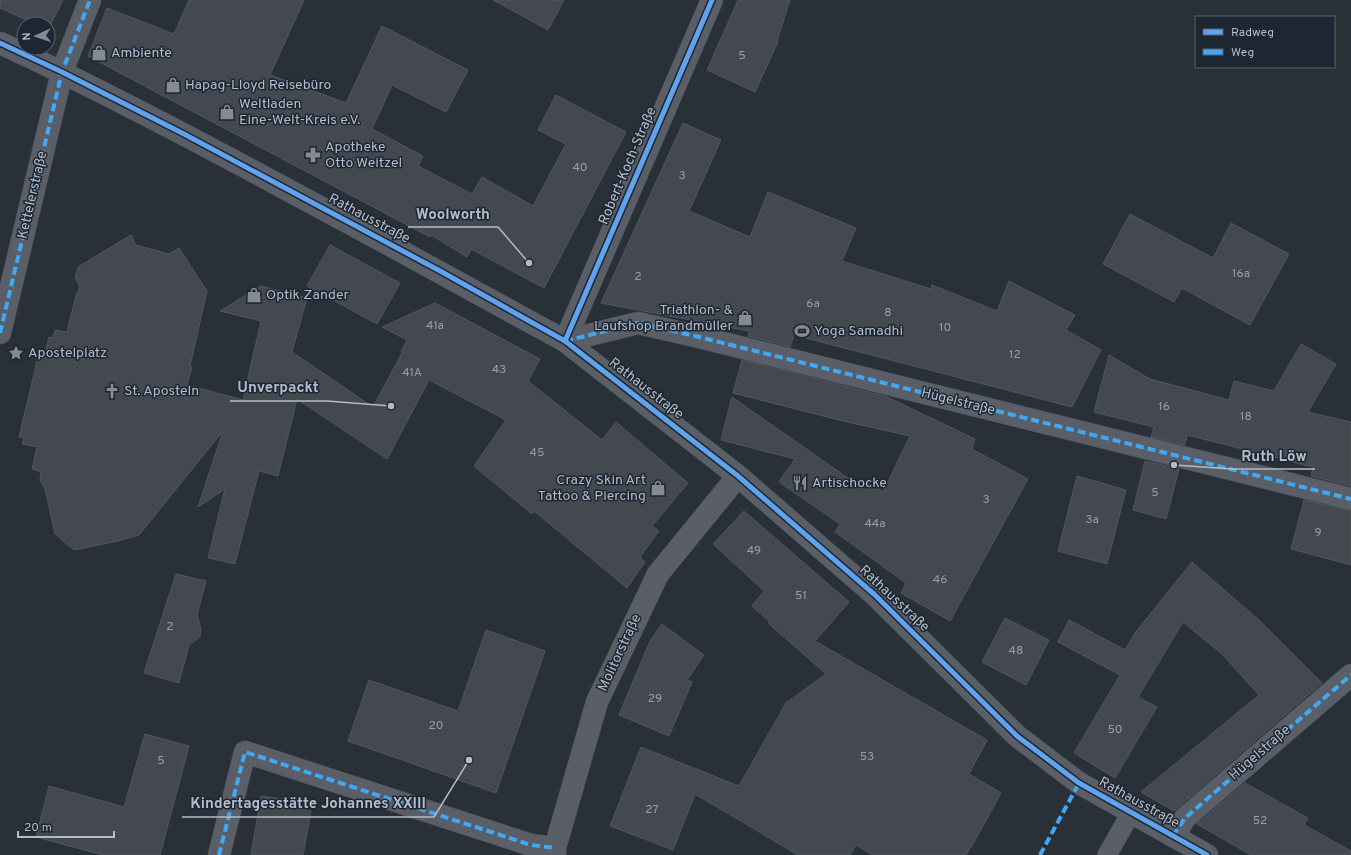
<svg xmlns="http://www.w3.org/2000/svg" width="1351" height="855" font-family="Overpass,sans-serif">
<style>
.building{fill:#444950;stroke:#52575f}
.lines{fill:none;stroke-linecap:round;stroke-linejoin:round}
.service-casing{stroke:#484c53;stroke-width:20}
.pedestrian-casing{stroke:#484c53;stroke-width:23}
.minor-casing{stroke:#484c53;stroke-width:23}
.service{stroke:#5a5e66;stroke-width:19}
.pedestrian{stroke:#5a5e66;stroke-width:22}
.minor{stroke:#5a5e66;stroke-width:22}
.quiet{stroke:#3fa9f5;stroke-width:4;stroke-dasharray:8 4;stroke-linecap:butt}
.cycleway-casing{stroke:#1d2633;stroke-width:8}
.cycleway{stroke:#60a3ed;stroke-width:5}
.labels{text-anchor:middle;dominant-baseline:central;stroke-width:3;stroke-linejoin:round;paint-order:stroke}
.number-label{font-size:12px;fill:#989fab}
.poi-label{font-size:14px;fill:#b4bcc9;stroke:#1d2633;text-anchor:start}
.street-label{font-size:14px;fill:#b4bcc9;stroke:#1d2633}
.leader{fill:none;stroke:#b4bcc9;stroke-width:1.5}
.callout-dot{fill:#b4bcc9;stroke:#1d2633;stroke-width:1.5}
.callout-label{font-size:15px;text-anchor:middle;font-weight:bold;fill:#b4bcc9;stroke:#1d2633;stroke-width:3;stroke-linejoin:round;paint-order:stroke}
</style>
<rect width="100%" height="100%" fill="#2a3038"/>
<g class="building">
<path d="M0,0H63L48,30V24H35L0,8Z"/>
<path d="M189,0H304L270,75L346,103L382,26L468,70L446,112L392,85L372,129L423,156L418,166L472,194L482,177L533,206L566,144L538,130L556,95L626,132L544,288L471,249L467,257L431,235L430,237L88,56L107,8L174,34Z"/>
<path d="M493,0H564L548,30Z"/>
<path d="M738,0H790L777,41L778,42L755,92L707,70Z"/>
<path d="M683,123L721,140L689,211L750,237L768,192L856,228L842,261L931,289L932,285L997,311L1009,281L1075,315L1066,330L1101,350L1072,407L794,335L790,347L748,336L749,331L601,303Z"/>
<path d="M1130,214L1213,258L1231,223L1289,254L1250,325L1182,288L1174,302L1103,264Z"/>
<path d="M131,235L136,245L169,254L179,248L207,291L190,366L192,367L187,385L243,400L261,321L220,311L261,286L307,298L292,352L373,407L402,353L401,352L407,340L382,327L435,303L540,359L528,381L602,440L616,422L688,483L652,526L659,531L640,557L645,562L627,588L534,511L532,514L474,466L506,420L429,380L387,459L297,399L278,476L259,471L235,564L208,558L225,489L198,507L223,431L139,535L118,541L74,550L55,534L45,489L40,480L41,472L32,469L37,447L22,444L24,438L19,437L39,353L45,355L49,337L53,338L55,330L67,332L76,296L80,286L75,278L78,267Z"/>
<path d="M330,245L400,283L377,324L307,286Z"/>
<path d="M1301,344L1336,364L1308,412L1351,422V486L1311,476L1313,467L1187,435L1185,445L1151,437L1154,427L1094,412L1109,355L1150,379L1229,400L1234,381L1274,391Z"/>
<path d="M742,360L885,396L975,439L972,449L970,448L1028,479L950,621L901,593L906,583L835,532L840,524L779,482L795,459L721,440L732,397L865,490L870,483L883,492L910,436L843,421L733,393Z"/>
<path d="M1145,461L1179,469L1166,519L1133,510Z"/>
<path d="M1077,476L1126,490L1107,564L1058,551Z"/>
<path d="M1304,500L1351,511V565L1291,549Z"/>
<path d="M744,511L849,602L815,641L987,740L969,774L1001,793L972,846H971L966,855H873L856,845L850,855H798L695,794L673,850L610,826L641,747L739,786L786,703L826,674L768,623L770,622L752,606L764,591L713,544Z"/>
<path d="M1192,562L1259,620L1322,683L1174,811L1141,792L1259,695L1222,654L1183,622L1138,697L1157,707L1115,778L1074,753L1120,675L1058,642L1069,620L1125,650L1135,633Z"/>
<path d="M176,574L206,581L197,615L201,629L200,637L189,645L179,683L144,673Z"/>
<path d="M1005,618L1049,640L1026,685L982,662Z"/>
<path d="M662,624L704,655L687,680L692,682L669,736L619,715L650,641Z"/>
<path d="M486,630L545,651L496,793L348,741L369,680L458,711Z"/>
<path d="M145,734L189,746L160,855H103L36,837L49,786L124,807Z"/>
<path d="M1245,783L1308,818L1304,825L1351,851V855H1251L1197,824Z"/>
<path d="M261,796L288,800L287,807L311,811L303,855H251Z"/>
</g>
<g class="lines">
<g class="service-casing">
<path id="service" d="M1107,855L1131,813"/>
</g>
<g class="pedestrian-casing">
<g id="pedestrian">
<path d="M0,43C93,86 184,134 275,183C372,235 469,288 565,341"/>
<path d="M0,333L62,72L90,0"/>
</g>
</g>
<g class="minor-casing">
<g id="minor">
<path d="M565,341L738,476L875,595L1017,736L1079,783L1207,855"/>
<path d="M565,341L638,323L695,336L1351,499"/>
<path d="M565,341L712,0"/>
<path d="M1173,836L1185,818L1351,675"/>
<path d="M219,855L245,752L531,845L555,848"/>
<path d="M555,855V848L597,702L658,574L738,476"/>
</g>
</g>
<use href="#service" class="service"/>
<use href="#pedestrian" class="pedestrian"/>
<use href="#minor" class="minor"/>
<g class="quiet">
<path d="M0,333L62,72L90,0"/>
<path d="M565,341L638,323L695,336L1351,499"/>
<path d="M1173,836L1185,818L1351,675"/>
<path d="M219,855L245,752L531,845L555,848"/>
<path d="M1040,855L1079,783"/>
</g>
<g class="cycleway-casing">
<g id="cycleway">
<path d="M0,43L62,72L184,134L442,272L565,341L738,476L875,595L1017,736L1079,783L1207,855"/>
<path d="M565,341L712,0"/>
</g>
</g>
<use href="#cycleway" class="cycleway"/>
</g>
<defs>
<g id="shop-bare" transform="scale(1.2)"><path d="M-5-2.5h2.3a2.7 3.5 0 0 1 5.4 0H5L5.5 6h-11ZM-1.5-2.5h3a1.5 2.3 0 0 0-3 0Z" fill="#848b96" stroke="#1d2633" stroke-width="2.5" paint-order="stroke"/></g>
<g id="pharmacy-bare" transform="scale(1.2)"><path d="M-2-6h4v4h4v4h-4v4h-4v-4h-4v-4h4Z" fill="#848b96" stroke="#1d2633" stroke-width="2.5" paint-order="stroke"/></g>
<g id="stadium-bare" transform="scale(1.2)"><path d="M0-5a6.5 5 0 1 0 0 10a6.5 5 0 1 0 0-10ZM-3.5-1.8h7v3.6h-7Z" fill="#848b96" stroke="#1d2633" stroke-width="2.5" paint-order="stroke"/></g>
<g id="sight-bare" transform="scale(1.2)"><path d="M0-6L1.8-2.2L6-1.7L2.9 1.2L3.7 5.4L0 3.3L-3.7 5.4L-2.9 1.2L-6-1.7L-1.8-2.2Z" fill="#848b96" stroke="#1d2633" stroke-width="2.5" paint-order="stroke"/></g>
<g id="church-bare" transform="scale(1.2)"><path d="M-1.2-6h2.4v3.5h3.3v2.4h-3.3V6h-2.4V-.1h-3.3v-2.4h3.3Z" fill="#848b96" stroke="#1d2633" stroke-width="2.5" paint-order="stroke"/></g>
<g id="restaurant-bare" transform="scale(1.2)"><path d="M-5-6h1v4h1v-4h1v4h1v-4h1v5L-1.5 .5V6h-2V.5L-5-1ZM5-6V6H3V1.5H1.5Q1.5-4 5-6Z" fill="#848b96" stroke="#1d2633" stroke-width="2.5" paint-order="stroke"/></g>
</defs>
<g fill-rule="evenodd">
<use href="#shop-bare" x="99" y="53"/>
<use href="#shop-bare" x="173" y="85"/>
<use href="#shop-bare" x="227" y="112"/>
<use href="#pharmacy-bare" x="313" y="155"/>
<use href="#shop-bare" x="254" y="295"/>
<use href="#shop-bare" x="745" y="318"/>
<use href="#stadium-bare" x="802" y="331"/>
<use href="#sight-bare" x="16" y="353"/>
<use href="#church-bare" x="112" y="391"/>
<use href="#restaurant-bare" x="800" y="483"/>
<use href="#shop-bare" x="658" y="488"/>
</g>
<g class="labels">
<g class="number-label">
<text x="742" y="56">5</text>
<text x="580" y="168">40</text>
<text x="682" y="176">3</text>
<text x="1241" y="274">16a</text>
<text x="638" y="277">2</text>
<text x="813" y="304">6a</text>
<text x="888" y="313">8</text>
<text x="435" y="326">41a</text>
<text x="945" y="328">10</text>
<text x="1015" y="355">12</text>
<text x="499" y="370">43</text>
<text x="412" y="373">41A</text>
<text x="1164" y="407">16</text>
<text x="1246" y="417">18</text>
<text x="537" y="453">45</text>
<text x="1155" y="493">5</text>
<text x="986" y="500">3</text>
<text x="1092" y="520">3a</text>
<text x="875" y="524">44a</text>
<text x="1318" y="533">9</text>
<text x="754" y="551">49</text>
<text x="940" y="580">46</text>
<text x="801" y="596">51</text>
<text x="170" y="627">2</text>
<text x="1016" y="651">48</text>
<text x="655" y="699">29</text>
<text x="436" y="726">20</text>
<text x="1115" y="730">50</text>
<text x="867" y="757">53</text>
<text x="161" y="761">5</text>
<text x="652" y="810">27</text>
<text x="1260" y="821">52</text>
</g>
<g class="poi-label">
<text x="111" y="53">Ambiente</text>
<text x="185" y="85">Hapag-Lloyd Reisebüro</text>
<text x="239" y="104">Weltladen<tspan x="239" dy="16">Eine-Welt-Kreis e.V.</tspan></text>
<text x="325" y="147">Apotheke<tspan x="325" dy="16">Otto Weitzel</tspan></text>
<text x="266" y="295">Optik Zander</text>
<text x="733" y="310" text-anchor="end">Triathlon- &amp;<tspan x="733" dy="16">Laufshop Brandmüller</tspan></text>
<text x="814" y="331">Yoga Samadhi</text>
<text x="28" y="353">Apostelplatz</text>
<text x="124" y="391">St. Aposteln</text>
<text x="646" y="480" text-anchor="end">Crazy Skin Art<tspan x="646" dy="16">Tattoo &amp; Piercing</tspan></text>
<text x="812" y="483">Artischocke</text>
</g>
<g class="street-label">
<text transform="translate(628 166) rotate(-67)">Robert-Koch-Straße</text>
<text transform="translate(33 195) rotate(-77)">Kettelerstraße</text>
<text transform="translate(369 219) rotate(28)">Rathausstraße</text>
<text transform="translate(646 389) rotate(38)">Rathausstraße</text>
<text transform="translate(958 402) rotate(14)">Hügelstraße</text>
<text transform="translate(894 599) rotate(43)">Rathausstraße</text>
<text transform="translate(620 653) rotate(-65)">Molitorstraße</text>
<text transform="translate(1260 753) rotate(-41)">Hügelstraße</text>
<text transform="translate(1139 803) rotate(29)">Rathausstraße</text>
</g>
</g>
<path class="leader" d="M529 263L498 227H408M391 406L327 401H230M1174 465L1233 469H1315M469 760L434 817H182"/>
<g class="callout-dot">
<circle cx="529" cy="263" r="4"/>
<circle cx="391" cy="406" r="4"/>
<circle cx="1174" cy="465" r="4"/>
<circle cx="469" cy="760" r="4"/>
</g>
<g class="callout-label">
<text x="453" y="219">Woolworth</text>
<text x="278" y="392">Unverpackt</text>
<text x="1274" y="461">Ruth Löw</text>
<text x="308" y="808">Kindertagesstätte Johannes XXIII</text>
</g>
<rect x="1195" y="16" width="140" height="52" fill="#1d2633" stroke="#59626f"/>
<rect x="1203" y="29" width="20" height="6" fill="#60a3ed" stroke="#59626f"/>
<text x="1231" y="36" font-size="12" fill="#b4bcc9">Radweg</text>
<rect x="1203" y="49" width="20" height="6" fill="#3fa9f5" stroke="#59626f"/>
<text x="1231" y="56" font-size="12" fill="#b4bcc9">Weg</text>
<g transform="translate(36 36) rotate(267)"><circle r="19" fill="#1d2633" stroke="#59626f"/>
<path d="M0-3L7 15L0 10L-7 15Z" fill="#848b96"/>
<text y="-6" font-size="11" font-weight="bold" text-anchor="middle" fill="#b4bcc9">N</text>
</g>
<path d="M18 831v6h96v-6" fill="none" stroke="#b4bcc9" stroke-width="2"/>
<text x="24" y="831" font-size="12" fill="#b4bcc9" stroke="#1d2633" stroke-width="3" paint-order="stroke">20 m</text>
</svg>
